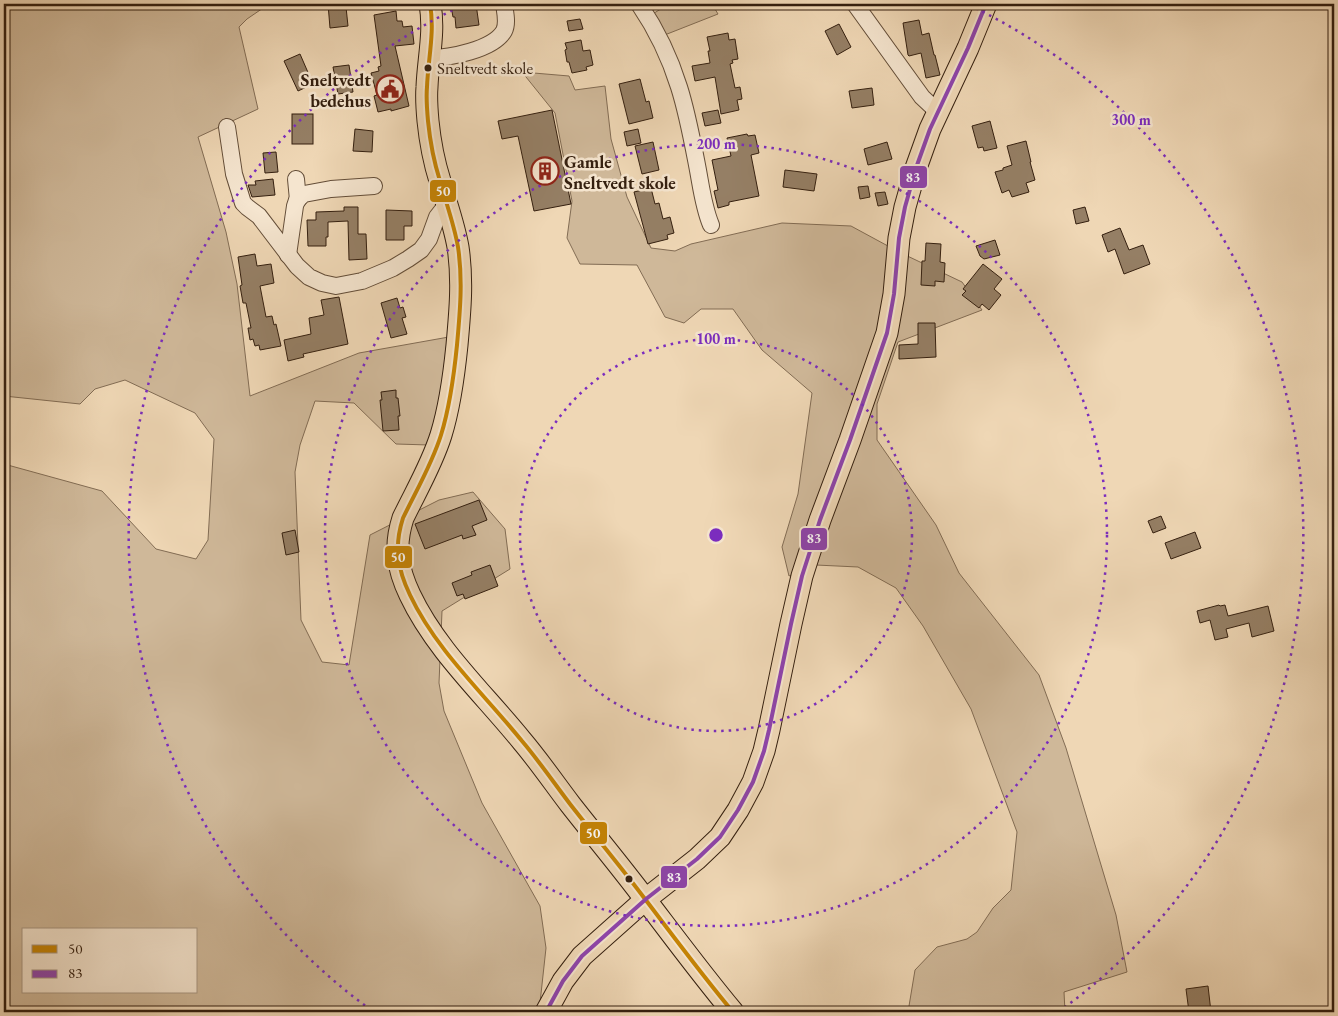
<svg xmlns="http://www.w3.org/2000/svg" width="1338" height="1016" font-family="'EB Garamond',serif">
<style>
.green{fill:#cfb899;stroke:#826c54;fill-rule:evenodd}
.building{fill:#957f65;stroke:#341f0f}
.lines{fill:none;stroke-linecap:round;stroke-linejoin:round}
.minor-casing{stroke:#634d38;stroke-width:18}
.major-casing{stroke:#341f0f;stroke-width:23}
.minor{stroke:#f5e5cf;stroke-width:16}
.major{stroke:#efd7b5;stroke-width:21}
.bus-1-casing{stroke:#f5e5cf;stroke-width:8}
.bus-2-casing{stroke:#f5e5cf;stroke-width:8}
.bus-1{stroke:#c68404;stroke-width:4}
.bus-2{stroke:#8e44ad;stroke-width:4}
.ring{fill:none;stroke:#7b2cbf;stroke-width:2.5;stroke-dasharray:2.5 5}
.bus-dot{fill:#341f0f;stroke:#f5e5cf;stroke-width:2}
.labels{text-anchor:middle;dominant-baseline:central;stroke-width:5;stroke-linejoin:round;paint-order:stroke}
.bus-label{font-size:17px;fill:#341f0f;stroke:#f5e5cf;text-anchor:start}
.poi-label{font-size:18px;font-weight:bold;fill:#341f0f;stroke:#f5e5cf;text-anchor:end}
.centre{fill:#7b2cbf;stroke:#f5e5cf;stroke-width:2.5}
.ring-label{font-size:15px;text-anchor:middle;font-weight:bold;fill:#7b2cbf;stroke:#f5e5cf;stroke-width:5;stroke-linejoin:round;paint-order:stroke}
.line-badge{stroke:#f5e5cf;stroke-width:2}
.badge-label{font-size:14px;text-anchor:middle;font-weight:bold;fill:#fff}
</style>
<rect width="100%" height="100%" fill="#efd7b5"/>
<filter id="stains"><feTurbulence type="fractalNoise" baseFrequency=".004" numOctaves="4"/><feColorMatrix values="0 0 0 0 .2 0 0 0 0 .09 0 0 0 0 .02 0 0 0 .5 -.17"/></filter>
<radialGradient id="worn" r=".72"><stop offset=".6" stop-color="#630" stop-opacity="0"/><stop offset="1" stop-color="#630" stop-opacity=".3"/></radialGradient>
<g class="green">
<path d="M4,4H269L247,19L239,27L258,109L198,137L226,232L237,284L250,396L359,353L460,335L429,445L396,444L354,403L315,401L300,445L295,472L301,620L322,662L349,665L370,535L439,500L473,492L505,529L510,569L442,611L439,683L444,711L482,803L540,906L546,948L539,1012H4V464L102,491L156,549L196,559L208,540L214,439L195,413L125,380L95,389L80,404L4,396ZM24,930H196V992H24Z"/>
<path d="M669,4H712L718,14L657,38L646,18Z"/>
<path d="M522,72L569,76L575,90L605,86L611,139L627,197L651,248L675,251L691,244L782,223L851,226L899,252L962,282L982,310L898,342L877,404V440L936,525L959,573L1039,675L1066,748L1116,915L1127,972L1064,992L1065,1012H908L915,970L937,947L967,939L977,932L993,908L1011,890L1017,832L971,709L923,626L896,588L858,567L816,565L789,576L782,547L798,494L812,393L762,350L733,309H701L684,323L665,317L637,265L580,264L567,238L572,201L555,113Z"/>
</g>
<g class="building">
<path d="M328,4H344V8L346,7L348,26L330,28Z"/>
<path d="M452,4H476L479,25L456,28L455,17H453L451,6L453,5Z"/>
<path d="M396,11L397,21H402L403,27L412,26L414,44L395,46L409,106L391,111V109L378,112L374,96L377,95L371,73L379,71L378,67L381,66L374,15Z"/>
<path d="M580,19L583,29L569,31L567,21Z"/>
<path d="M919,20L922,35L929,33L934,55H935L940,75L926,78L921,53L909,56L908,55L903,23Z"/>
<path d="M839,24L851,47L837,55L825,31Z"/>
<path d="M728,33L729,40L735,39L738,59L732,60L733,63L730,64L735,88L740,87L742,99L737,100L739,110L721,114L715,77L695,81L692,66L710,63L708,51H710L707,37Z"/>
<path d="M581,40L583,51L590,50L593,65L586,67L587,70L572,73L569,62H567L565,50L567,49L565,43Z"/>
<path d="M300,54L313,84L298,91L284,61Z"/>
<path d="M349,65L353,92L338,94L333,67Z"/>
<path d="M640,79L646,102L649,101L653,118L629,124L619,84Z"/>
<path d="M872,88L874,105L852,108L849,91Z"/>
<path d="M552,110L571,204L534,211L518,136L502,139L498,121Z"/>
<path d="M718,110L721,123L705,126L702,113Z"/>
<rect x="292" y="114" width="21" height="30"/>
<path d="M990,121L997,148L984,151L983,147L978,148L972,126Z"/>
<path d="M355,129L373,131L372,152L353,151Z"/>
<path d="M638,129L641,143L627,146L624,132Z"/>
<path d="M747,134L748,136L755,135L759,153L751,155L759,196L729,202V205L718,208L714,191L718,190L712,160L731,156L727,138Z"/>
<path d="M1026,141L1031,162H1030L1035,180L1026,183L1029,192L1012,197L1009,190L1002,193L995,172L1003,170V168L1012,165L1007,146Z"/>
<path d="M653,142L659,170L642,174L635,146Z"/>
<path d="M887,142L892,159L868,165L864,149Z"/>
<path d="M276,152L278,172L265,173L263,153Z"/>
<path d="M785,170L817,174L814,191L783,187Z"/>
<path d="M273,179L275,195L252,197L248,185H256L255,181Z"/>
<path d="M868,186L870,197L860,199L858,187Z"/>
<path d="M651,188L655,204L659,203L663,219L670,217L674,233L667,235L668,239L648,244L634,192Z"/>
<path d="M885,192L888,204L878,206L875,193Z"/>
<path d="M344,207H358V234H366L367,259L349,260L348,221L328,222V237H326V246H308L307,220H316V212L344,211Z"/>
<path d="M1085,207L1089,221L1076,224L1073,210Z"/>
<path d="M386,210L412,211V226H404V240H386Z"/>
<path d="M1120,228L1129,250L1143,245L1150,264L1124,274L1115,249L1108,252L1102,235Z"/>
<path d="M995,240L1000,255L984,259L980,256L976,246Z"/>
<path d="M926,243L941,244L940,262L945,263L944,282L935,281V286L921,285L922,261H925Z"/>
<path d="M255,254L257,266L271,264L274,283L260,286L266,317L272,316L274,325L276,324L281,346L260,350L259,345L255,346L253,339L250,340L248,328H251L246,303H243L240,286L242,285L238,257Z"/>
<path d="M983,264L1002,279L994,289L1001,295L989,310L982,304L979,308L962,295L966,291L963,289Z"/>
<path d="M339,297L348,344L303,354L304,357L288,361L284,340L311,334L309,318L324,315L321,300Z"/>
<path d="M397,298L400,308L403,307L406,317L402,318L407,334L391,338L381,303Z"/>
<path d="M918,323H935L936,357L899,359V345L918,344Z"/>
<path d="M396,390V398H398L400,416H398L399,430L383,431L380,400H382L381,392Z"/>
<path d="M479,500L487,520L472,526L476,535L463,539L462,535L425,549L415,524Z"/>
<path d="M1161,516L1166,528L1153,533L1148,521Z"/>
<path d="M295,530L299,552L286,555L282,533Z"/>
<path d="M1195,532L1201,548L1171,559L1165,543Z"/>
<path d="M490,565L498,586L465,599L463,594L457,596L452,583L472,575L471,572Z"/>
<path d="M1219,605L1220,606L1225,605L1228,616L1268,606L1274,631L1252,637L1249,623L1226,629L1228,637L1215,640L1210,620L1200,623L1197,611Z"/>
<path d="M1208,986L1211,1012H1189L1186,989Z"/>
</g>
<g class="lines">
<g class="minor-casing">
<g id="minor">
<path d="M639,4C656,29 670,58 679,87C687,112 692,139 697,165C701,185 703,206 711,225"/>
<path d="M855,4L922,97L938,112"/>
<path d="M429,58C449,58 493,50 504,31C508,23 505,12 504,4"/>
<path d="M227,127L234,174L243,203L247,207L259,216L297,266L309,277L322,283L336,286L362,281L393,268L408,259L421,250L429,239L437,217L444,208L448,207"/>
<path d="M296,179L298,200"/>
<path d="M288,255L295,206L297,200L304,194L331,189L374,186"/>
</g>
</g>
<g class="major-casing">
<g id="major">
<path d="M430,4C435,32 428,59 427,87C426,98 427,110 428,121C430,141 434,162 440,181C446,203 454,224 458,247C463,280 460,312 457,345C454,375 450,406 441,435C432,464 416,491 403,518C394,546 397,568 410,595C436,650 484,694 522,741C539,761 554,783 570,804C595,836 621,867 645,899C674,937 702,975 733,1012"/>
<path d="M546,1012L563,981L582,956L646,899L697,859L720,837L738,810L753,782L764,751L769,730L791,624L802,576L820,520L850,440L887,333L894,294L899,238L905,207L916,168L930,129L968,48L986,4"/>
</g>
</g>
<use href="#minor" class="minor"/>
<use href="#major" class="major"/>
<g class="bus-1-casing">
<path id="bus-1" d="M430,4C435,32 428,59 427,87C426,98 427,110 428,121C430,141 434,162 440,181C446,203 454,224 458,247C463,280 460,312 457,345C454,375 450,406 441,435C432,464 416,491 403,518C394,546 397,568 410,595C436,650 484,694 522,741C539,761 554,783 570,804C595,836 621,867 645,899C674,937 702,975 733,1012"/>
</g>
<g class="bus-2-casing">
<path id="bus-2" d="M546,1012L563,981L582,956L646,899L697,859L720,837L738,810L753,782L764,751L769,730L791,624L802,576L820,520L850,440L887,333L894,294L899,238L905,207L916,168L930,129L968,48L986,4"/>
</g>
<use href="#bus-1" class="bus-1"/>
<use href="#bus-2" class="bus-2"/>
</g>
<g class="ring">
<circle cx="716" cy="535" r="196"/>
<circle cx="716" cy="535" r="391"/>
<path d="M371 1010A587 587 0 0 1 463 5M969 5A587 587 0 0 1 1061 1010"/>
</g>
<defs>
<g id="civic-ring" transform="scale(1.4375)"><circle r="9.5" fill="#f5e5cf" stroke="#8f2418" stroke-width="1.5"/><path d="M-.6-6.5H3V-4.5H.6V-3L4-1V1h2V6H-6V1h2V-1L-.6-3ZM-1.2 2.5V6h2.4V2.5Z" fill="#8f2418"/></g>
<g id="building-ring" transform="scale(1.4375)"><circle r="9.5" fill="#f5e5cf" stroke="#8f2418" stroke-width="1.5"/><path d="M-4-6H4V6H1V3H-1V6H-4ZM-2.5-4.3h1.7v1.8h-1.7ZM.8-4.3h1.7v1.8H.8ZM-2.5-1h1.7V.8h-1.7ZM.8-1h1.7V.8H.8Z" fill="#8f2418"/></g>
</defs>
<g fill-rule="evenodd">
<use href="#civic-ring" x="390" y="89"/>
<use href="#building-ring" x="545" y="171"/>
</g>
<g class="bus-dot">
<circle cx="428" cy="68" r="4.5"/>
<circle cx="629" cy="879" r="4.5"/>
</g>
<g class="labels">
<g class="bus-label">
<text x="437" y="68">Sneltvedt skole</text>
</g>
<g class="poi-label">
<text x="371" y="79">Sneltvedt<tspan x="371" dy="21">bedehus</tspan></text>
<text x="564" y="161" text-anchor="start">Gamle<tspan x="564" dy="21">Sneltvedt skole</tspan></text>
</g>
</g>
<circle cx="716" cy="535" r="8" class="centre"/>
<g class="ring-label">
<text x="1131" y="125">300 m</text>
<text x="716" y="149">200 m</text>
<text x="716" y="344">100 m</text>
</g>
<g class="line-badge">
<rect x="899" y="165" width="29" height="24" rx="5" fill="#8e44ad"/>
<rect x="429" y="179" width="28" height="24" rx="5" fill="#c68404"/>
<rect x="800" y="527" width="28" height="24" rx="5" fill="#8e44ad"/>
<rect x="384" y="545" width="29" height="24" rx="5" fill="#c68404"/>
<rect x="579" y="821" width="29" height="24" rx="5" fill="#c68404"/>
<rect x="660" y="865" width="28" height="24" rx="5" fill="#8e44ad"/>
</g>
<g class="badge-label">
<text x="913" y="182">83</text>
<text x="443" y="196">50</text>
<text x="814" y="543">83</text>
<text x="398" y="562">50</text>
<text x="593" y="838">50</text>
<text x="674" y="882">83</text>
</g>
<rect width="1338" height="1016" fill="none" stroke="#efd7b5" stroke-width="20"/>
<rect x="5" y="5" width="1328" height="1006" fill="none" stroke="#341f0f" stroke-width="2.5"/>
<rect x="10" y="10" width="1318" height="996" fill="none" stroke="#341f0f"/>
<rect x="22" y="928" width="175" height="65" fill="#f5e5cf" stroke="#a89682"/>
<rect x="32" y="945" width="25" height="8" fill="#c68404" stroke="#a89682"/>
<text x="68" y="954" font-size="15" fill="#341f0f">50</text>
<rect x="32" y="970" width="25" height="8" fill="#8e44ad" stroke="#a89682"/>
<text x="68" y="978" font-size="15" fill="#341f0f">83</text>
<rect width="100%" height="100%" filter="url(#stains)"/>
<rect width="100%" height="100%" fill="url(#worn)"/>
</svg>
